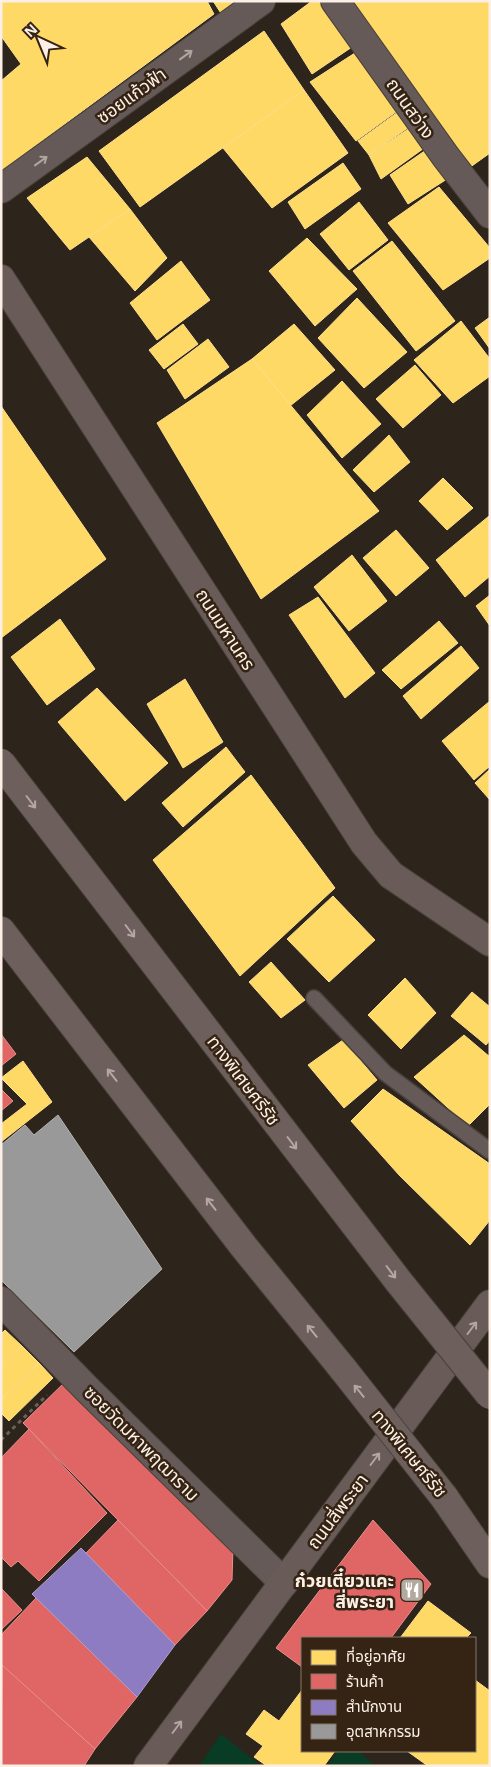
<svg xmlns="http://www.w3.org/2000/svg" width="491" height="1767" font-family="'Noto Sans','Noto Sans Thai',sans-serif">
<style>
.green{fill:#083c25}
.homes{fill:#ffd966;stroke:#fee08c}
.shops{fill:#e06666;stroke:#e88f8c}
.offices{fill:#8e7cc3;stroke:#af9fce}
.industry{fill:#999;stroke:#b7b3b0}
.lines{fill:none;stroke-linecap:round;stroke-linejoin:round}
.lane-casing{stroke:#48413a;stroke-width:18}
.street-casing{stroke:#48413a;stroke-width:30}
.secondary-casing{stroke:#48413a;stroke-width:30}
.highway-casing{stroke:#48413a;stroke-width:30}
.path{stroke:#69605c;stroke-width:3;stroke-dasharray:4 4;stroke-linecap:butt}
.lane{stroke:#665a58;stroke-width:15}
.street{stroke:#665a58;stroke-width:28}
.secondary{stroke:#695b58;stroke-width:28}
.highway{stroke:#6d605c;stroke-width:28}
.highway-bridge-casing{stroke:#48413a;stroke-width:30;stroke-linecap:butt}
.highway-bridge{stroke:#6d605c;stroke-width:28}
.oneway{stroke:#b1a59f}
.oneway2{stroke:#b4a8a1}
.oneway3{stroke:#b2a69f}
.labels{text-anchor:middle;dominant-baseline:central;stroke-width:5;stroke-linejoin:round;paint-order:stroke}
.street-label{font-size:18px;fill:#fcf0e6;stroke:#352414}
.poi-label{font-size:18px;font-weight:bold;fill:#fcf0e6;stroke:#352414;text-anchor:end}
</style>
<rect width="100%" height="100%" fill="#2d241c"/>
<g class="green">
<path d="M221,1734L261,1766H199Z"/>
<path d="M338,1751H359L375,1766H327Z"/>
</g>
<g class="homes">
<path d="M1,1H207L214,14L1,171V81L21,64L1,36Z"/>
<path d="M213,1H252L226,21Z"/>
<path d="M312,1H320L352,47L312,74L281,24Z"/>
<path d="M347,1H490V153L469,168Z"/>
<path d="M264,31L304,90L140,207L99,151Z"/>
<path d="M358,51L400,109L356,141L310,82Z"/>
<path d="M304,90L348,153L272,208L223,148Z"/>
<path d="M402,109L412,125L369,155L358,141Z"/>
<path d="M413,126L427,146L381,179L369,155Z"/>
<path d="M426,150L447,179L408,204L390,175Z"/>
<path d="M87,157L130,209L70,250L27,198Z"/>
<path d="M343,163L361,189L305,229L288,202Z"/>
<path d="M439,187L490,248V258L443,290L388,223Z"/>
<path d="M359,202L388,240L349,270L320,234Z"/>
<path d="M130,209L167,258L135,291L89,237Z"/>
<path d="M307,238L357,289L315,326L269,271Z"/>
<path d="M392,241L455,321L416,351L353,271Z"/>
<path d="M181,261L210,300L157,340L130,303Z"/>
<path d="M357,298L407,352L364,388L318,338Z"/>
<path d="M490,317V349L475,328Z"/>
<path d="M461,321L490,359V376L453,403L414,360Z"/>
<path d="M183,324L198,344L164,369L149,350Z"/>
<path d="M294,324L335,370L290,406L252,359Z"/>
<path d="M208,339L229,367L185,399L167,370Z"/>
<path d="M252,359L379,511L261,599L157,423Z"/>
<path d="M415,365L441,395L403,428L376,399Z"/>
<path d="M342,381L381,424L342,458L307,415Z"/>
<path d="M1,406L106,559L1,638Z"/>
<path d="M389,435L410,462L374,492L353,470Z"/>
<path d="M443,478L473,508L447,530L419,501Z"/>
<path d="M489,516L490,576L465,597L436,560Z"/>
<path d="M396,530L429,568L396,596L363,558Z"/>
<path d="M352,555L387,601L349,631L314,587Z"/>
<path d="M490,595V626L476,606Z"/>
<path d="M318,597L375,673L345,698L289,615Z"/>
<path d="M60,619L95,669L47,705L11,657Z"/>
<path d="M439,621L458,643L401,689L382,670Z"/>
<path d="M461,646L479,668L421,719L403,696Z"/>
<path d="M185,679L223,742L183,768L147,704Z"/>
<path d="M97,688L168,763L125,801L58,722Z"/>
<path d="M490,701V766L474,780L442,741Z"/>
<path d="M226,747L245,772L183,827L162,803Z"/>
<path d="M490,769V800L475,783Z"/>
<path d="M251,775L335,888L240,976L153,860Z"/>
<path d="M333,896L375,940L329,982L287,939Z"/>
<path d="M271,962L305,1000L281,1018L249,982Z"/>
<path d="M405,978L436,1013L401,1049L368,1015Z"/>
<path d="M472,992L490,1007V1040L486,1045L451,1016Z"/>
<path d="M464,1035L490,1057V1104L468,1126L414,1077Z"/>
<path d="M343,1040L377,1080L344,1108L308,1065Z"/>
<path d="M23,1061L52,1102L1,1142V1124L27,1104L1,1078Z"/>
<path d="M383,1089L490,1164V1220L470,1245L399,1175L351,1121Z"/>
<path d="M5,1330L22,1346L1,1366V1334Z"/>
<path d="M22,1346L39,1363L1,1400V1366Z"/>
<path d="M39,1363L53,1378L9,1421L1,1413V1400Z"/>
<path d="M428,1601L471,1633L466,1638H400Z"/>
<path d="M475,1680L490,1691V1766H428L407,1751H475Z"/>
<path d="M302,1690V1751H335L324,1766H267L254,1757L263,1746L246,1734L264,1710L279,1721Z"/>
</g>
<g class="shops">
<path d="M1,1034L16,1054L1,1066Z"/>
<path d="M1,1089L13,1101L1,1111Z"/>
<path d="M68,1379L233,1548L232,1580L207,1611L23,1423Z"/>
<path d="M29,1429L107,1513L39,1581L18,1561L11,1567L1,1557V1458Z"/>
<path d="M118,1520L207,1611L175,1645L86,1553Z"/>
<path d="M373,1520L431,1584L391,1638H302V1667L276,1648Z"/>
<path d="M1,1588L22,1610L1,1630Z"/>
<path d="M36,1598L137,1697L95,1749L1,1665V1635Z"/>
<path d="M2,1665L95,1749L84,1766H1Z"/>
</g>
<path class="offices" d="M81,1548L175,1645L137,1697L32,1594Z"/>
<path class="industry" d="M58,1115L162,1269L74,1352L1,1280V1145L25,1125L34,1135Z"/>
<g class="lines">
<g class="lane-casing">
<path id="lane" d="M314,998L385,1073L490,1151"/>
</g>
<g class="street-casing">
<g id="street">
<path d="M335,1L446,157L490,214"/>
<path d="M1,189L261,1"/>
<path d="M1,1301L87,1389L284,1583"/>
</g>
</g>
<g class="secondary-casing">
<g id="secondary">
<path d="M1,279L364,843L391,875L490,942"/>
<path d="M148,1766L490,1304"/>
</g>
</g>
<g class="highway-casing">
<g id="highway">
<path d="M1,931L244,1247L343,1369"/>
<path d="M444,1497L490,1564"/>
</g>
</g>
<path class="path" d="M1,1440L47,1395"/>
<use href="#lane" class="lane"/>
<use href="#street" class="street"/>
<use href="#secondary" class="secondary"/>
<use href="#highway" class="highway"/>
<g class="highway-bridge-casing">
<g id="highway-bridge">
<path d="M1,763L399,1282L490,1395"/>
<path d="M343,1369L444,1497"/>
</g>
</g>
<use href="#highway-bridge" class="highway-bridge"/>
</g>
<defs><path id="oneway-shaft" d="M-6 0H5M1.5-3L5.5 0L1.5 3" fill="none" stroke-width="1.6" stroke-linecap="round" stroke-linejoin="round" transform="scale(1.25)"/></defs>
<g class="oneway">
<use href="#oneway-shaft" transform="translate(186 55) rotate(-36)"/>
<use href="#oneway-shaft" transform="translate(41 161) rotate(-36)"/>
</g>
<g class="oneway2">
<use href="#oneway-shaft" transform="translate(31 802) rotate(53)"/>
<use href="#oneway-shaft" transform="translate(130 931) rotate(53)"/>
<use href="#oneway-shaft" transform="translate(112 1075) rotate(-128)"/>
<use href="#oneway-shaft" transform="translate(292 1143) rotate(53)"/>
<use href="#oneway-shaft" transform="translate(211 1204) rotate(-128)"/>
<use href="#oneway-shaft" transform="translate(391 1272) rotate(53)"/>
<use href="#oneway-shaft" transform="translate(312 1331) rotate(-129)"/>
<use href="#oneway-shaft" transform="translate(359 1391) rotate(-129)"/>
</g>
<g class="oneway3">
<use href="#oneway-shaft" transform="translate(472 1328) rotate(-53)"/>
<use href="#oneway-shaft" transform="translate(375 1459) rotate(-53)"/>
<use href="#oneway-shaft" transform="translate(177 1727) rotate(-53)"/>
</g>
<defs>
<g id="restaurant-square" transform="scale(1.25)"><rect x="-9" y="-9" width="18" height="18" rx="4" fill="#b4a99f" stroke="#352414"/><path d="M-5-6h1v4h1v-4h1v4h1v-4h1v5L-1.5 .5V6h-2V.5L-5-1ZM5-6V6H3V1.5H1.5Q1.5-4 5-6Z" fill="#fff"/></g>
</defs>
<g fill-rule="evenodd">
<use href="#restaurant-square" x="412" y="1590"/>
</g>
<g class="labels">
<g class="street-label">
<text transform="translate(131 95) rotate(-36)">ซอยแก้วฟ้า</text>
<text transform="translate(411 108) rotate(55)">ถนนสว่าง</text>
<text transform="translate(226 629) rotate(57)">ถนนมหานคร</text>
<text transform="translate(244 1080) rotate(53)">ทางพิเศษศรีรัช</text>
<text transform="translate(142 1443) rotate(45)">ซอยวัดมหาพฤฒาราม</text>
<text transform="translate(410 1453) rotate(51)">ทางพิเศษศรีรัช</text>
<text transform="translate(337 1511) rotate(-53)">ถนนสี่พระยา</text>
</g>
<g class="poi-label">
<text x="394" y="1580">ก๋วยเตี๋ยวแคะ<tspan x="394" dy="21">สี่พระยา</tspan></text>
</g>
</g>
<rect width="491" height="1767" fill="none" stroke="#fcf0e6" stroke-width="5"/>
<rect x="301" y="1637" width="175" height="115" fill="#352414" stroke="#857668"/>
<rect x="311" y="1650" width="25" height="15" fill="#ffd966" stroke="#857668"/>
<text x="346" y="1662" font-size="15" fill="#fcf0e6">ที่อยู่อาศัย</text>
<rect x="311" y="1674" width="25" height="15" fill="#e06666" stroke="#857668"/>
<text x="346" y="1687" font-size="15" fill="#fcf0e6">ร้านค้า</text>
<rect x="311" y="1700" width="25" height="15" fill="#8e7cc3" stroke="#857668"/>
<text x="346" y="1712" font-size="15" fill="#fcf0e6">สำนักงาน</text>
<rect x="311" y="1724" width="25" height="15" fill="#999999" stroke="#857668"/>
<text x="346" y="1737" font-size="15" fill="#fcf0e6">อุตสาหกรรม</text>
<g transform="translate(40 40) rotate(316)" stroke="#352414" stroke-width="4" paint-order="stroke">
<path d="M0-4L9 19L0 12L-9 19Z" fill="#fcf0e6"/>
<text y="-8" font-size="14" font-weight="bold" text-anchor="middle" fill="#fcf0e6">N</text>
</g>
</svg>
